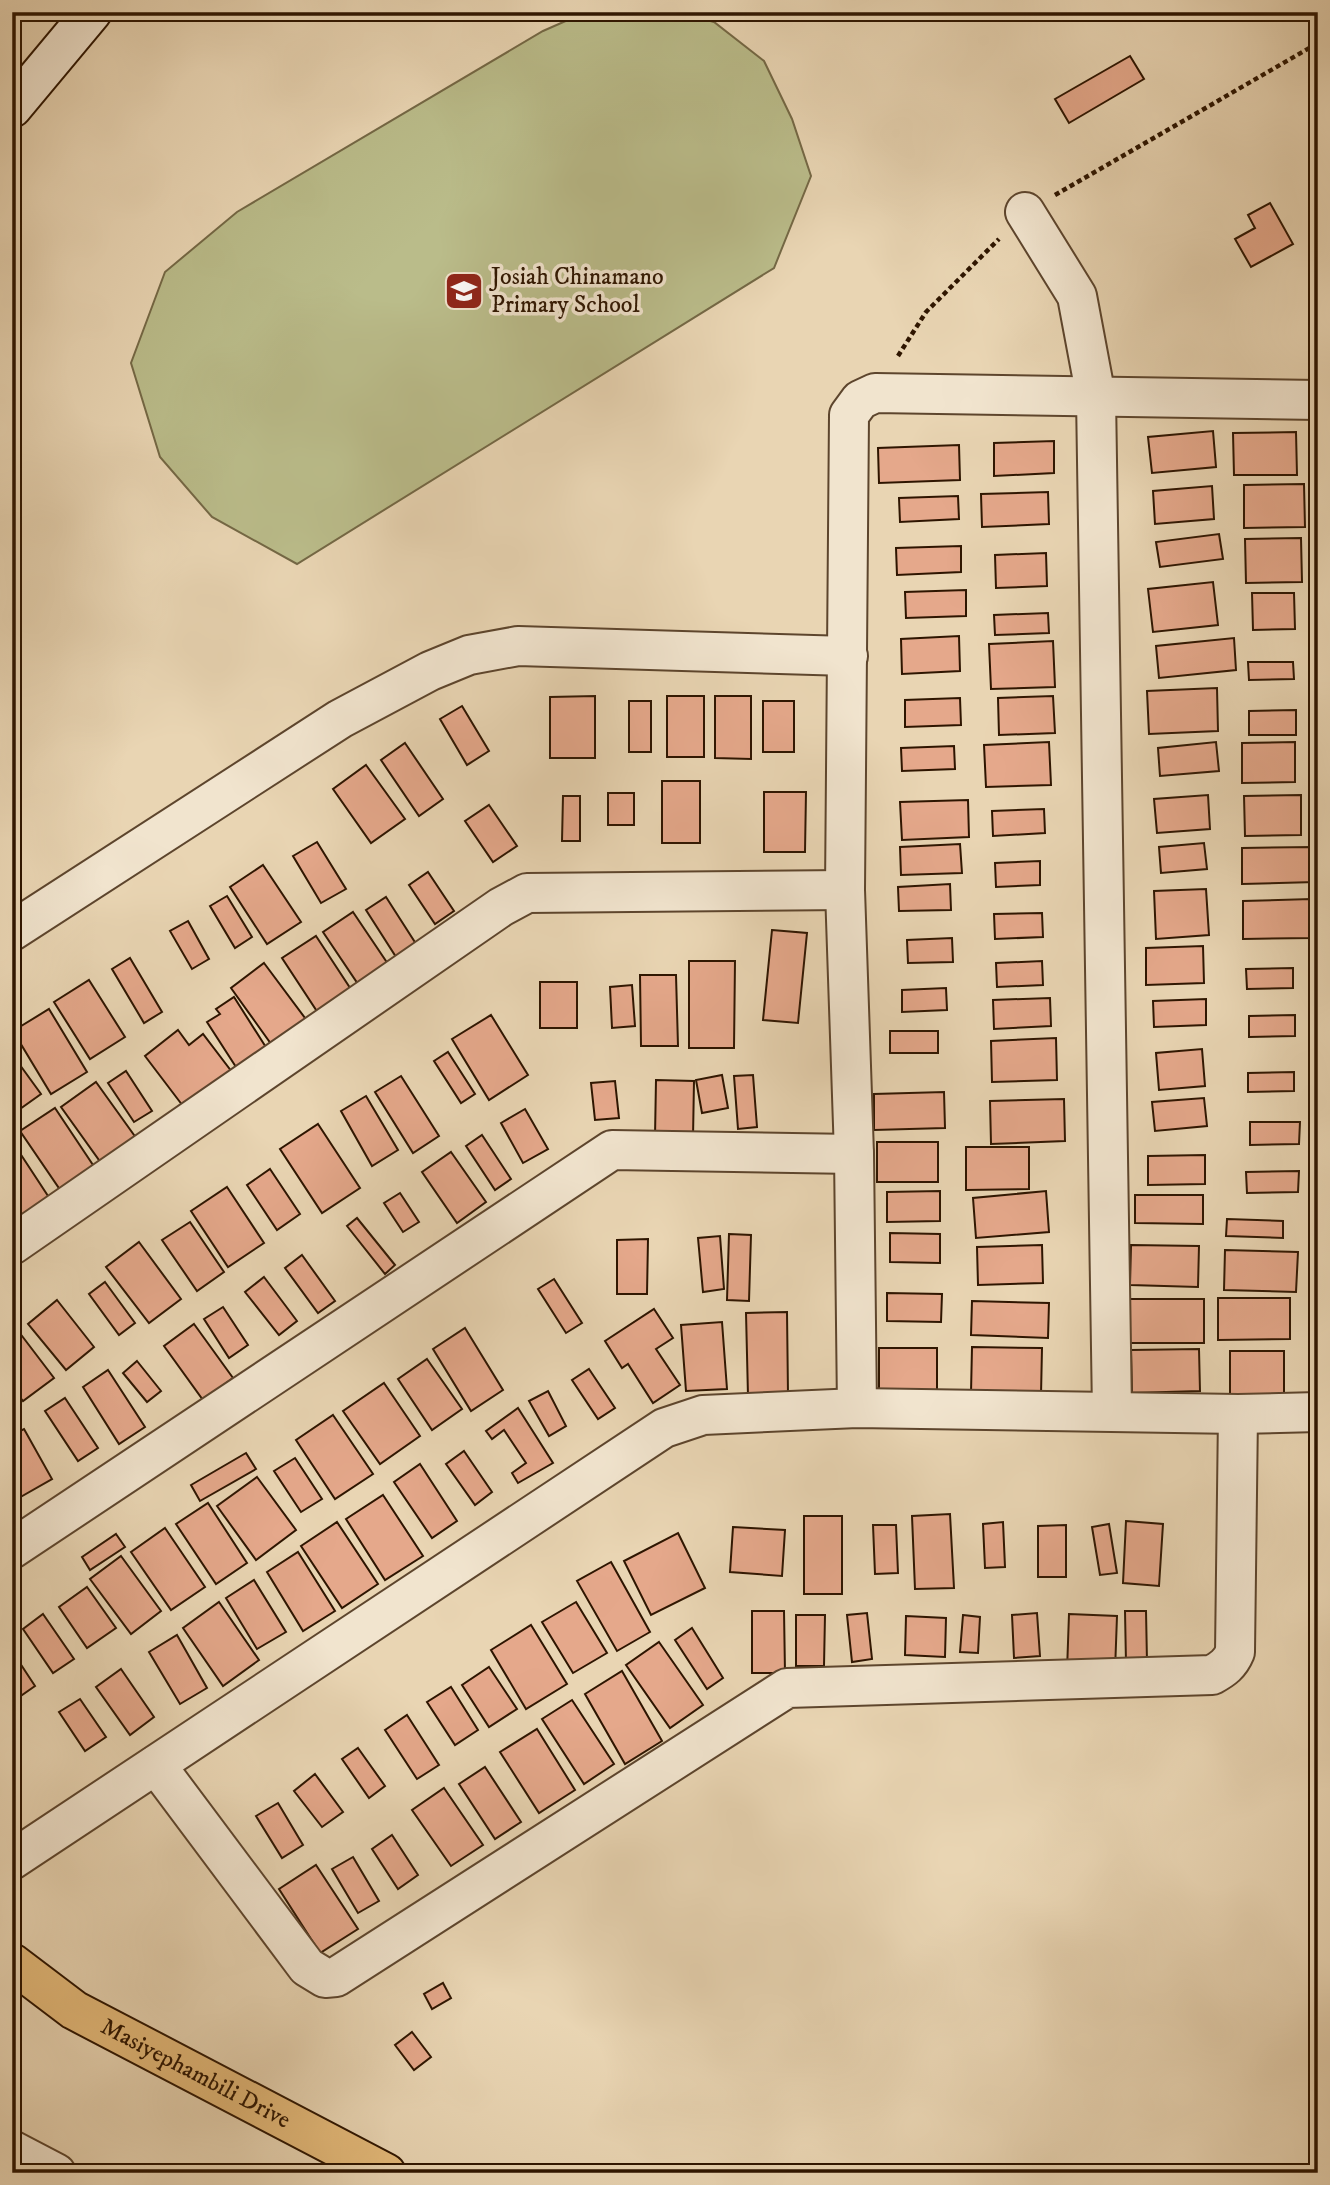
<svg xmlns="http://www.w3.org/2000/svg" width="1330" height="2185" font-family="'IM FELL DW Pica',serif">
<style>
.green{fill:#babc8a;stroke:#746845;stroke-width:2}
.building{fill:#e5a88b;stroke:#2e1500;stroke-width:2}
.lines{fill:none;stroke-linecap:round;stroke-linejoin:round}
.street-casing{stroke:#5d452d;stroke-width:42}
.secondary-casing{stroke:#2e1500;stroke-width:42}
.primary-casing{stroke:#2e1500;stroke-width:42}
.path{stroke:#2e1500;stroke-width:4.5;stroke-dasharray:5 3.5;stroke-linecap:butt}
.street{stroke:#f1e4ce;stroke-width:38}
.secondary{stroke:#f1e4ce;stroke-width:38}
.primary{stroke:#e4ba7a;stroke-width:38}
.labels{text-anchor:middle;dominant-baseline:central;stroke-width:7;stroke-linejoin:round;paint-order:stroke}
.poi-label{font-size:24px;fill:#2e1500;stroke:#f1e4ce;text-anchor:start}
.street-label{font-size:24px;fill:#2e1500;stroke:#f1e4ce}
</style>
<rect width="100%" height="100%" fill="#e9d5b3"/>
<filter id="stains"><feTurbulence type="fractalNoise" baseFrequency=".00286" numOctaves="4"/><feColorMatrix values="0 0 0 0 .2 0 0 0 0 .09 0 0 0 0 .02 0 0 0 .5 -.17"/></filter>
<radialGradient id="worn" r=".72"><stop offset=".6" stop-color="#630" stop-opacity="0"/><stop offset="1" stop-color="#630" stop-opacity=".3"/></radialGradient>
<path class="green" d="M586,12H678L714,22L764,61L792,119L811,176L774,268L297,564L212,517L160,457L131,363L165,272L237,212L543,31Z"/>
<g class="building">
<path d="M1130,56L1144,79L1069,123L1055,99Z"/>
<path d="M1270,203L1293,244L1251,267L1235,239L1255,228L1248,215Z"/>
<path d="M1213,431L1216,467L1152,473L1148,437Z"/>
<path d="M1296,432L1297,475H1234L1233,433Z"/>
<path d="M1054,441V473L994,476V443Z"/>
<path d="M959,445L960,480L879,483L878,448Z"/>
<path d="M1304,484L1305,527L1244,528V485Z"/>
<path d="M1212,486L1214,519L1155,524L1153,491Z"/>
<path d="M1048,492L1049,524L982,527L981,494Z"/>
<path d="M958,496L959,519L900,522L899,498Z"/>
<path d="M1219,534L1223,559L1160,567L1156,542Z"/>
<path d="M1301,538L1302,582L1246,583L1245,539Z"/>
<path d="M961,546V572L897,575L896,548Z"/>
<path d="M1046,553L1047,586L996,588L995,555Z"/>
<path d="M1213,582L1218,625L1153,632L1148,589Z"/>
<path d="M966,590V616L906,618L905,592Z"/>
<path d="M1252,593H1294L1295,629L1253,630Z"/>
<path d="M1048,613L1049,633L995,635L994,615Z"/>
<path d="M959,636L960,671L902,674L901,639Z"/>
<path d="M1234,638L1236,670L1159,678L1156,646Z"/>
<path d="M1053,641L1055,687L991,689L989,644Z"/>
<path d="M1248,662H1293L1294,679L1249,680Z"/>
<path d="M1217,688L1218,731L1149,734L1147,691Z"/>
<path d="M595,696V758H550V697Z"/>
<rect x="667" y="696" width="37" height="61"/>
<path d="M715,696H751V759L715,758Z"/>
<path d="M1053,696L1055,733L999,735L998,698Z"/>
<path d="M960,698L961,725L905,727V700Z"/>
<rect x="629" y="701" width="22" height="51"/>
<rect x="763" y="701" width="31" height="51"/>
<path d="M462,706L489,751L467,765L440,719Z"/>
<path d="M1296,710V735H1249V711Z"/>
<path d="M1049,742L1051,785L986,787L984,745Z"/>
<path d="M1216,742L1219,771L1160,776L1158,748Z"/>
<path d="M1295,742V782L1242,783V743Z"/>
<path d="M405,743L443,799L419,816L381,760Z"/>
<path d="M954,746L955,769L902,771L901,748Z"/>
<path d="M366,765L405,819L371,843L333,789Z"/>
<rect x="662" y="781" width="38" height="62"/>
<path d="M764,792H806L805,852H764Z"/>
<rect x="608" y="793" width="26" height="32"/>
<path d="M1208,795L1210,829L1157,833L1154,799Z"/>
<path d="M1301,795V835L1245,836L1244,796Z"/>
<path d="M563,796H580V841H562Z"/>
<path d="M968,800L969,837L902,840L900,802Z"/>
<path d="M489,805L517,846L493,862L465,821Z"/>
<path d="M1044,809L1045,833L993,836L992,811Z"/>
<path d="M317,842L346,889L321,903L293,856Z"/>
<path d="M1204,843L1207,869L1161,873L1159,847Z"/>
<path d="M960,844L962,873L901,875L900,847Z"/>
<path d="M1314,847L1315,882L1242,884V848Z"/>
<path d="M1040,861V885L996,887L995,863Z"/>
<path d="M263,865L301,922L267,944L230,887Z"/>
<path d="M428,872L454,911L435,924L409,885Z"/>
<path d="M950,884L951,910L899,911L898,887Z"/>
<path d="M1206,889L1209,935L1156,939L1154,891Z"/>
<path d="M227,896L252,937L235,948L210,906Z"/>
<path d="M386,897L418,947L398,960L366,910Z"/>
<path d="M1311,899L1312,938L1243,939V901Z"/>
<path d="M353,912L390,967L360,987L323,932Z"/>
<path d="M1042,913L1043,937L995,939L994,914Z"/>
<path d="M188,921L209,959L192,969L170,931Z"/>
<path d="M772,930L807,933L798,1023L763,1020Z"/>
<path d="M316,936L356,997L322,1019L282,958Z"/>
<path d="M952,938L953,962L908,963L907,940Z"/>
<path d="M1203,946L1204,983L1146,985V948Z"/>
<path d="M130,958L162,1012L144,1023L112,969Z"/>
<path d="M689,961H735L734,1048H689Z"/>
<path d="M1042,961L1043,985L997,987L996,963Z"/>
<path d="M264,963L308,1022L274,1048L231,988Z"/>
<path d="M1293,968V988L1247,989L1246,969Z"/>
<path d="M640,975H676L678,1046H641Z"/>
<path d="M89,980L125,1037L90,1059L54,1002Z"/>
<rect x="540" y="982" width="37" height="46"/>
<path d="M632,985L635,1026L612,1028L610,987Z"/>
<path d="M946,988L947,1010L902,1012V990Z"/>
<path d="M234,997L269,1052L236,1067L207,1022L220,1014L216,1009Z"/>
<path d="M1050,998L1051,1026L994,1029L993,1000Z"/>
<path d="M1206,999V1025L1154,1027L1153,1001Z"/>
<path d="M49,1009L87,1072L51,1094L13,1031Z"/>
<path d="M491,1015L528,1075L489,1100L452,1039Z"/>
<path d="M1295,1015V1036L1249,1037V1016Z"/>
<path d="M178,1030L189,1045L203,1034L235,1076L186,1110L145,1056Z"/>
<rect x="890" y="1031" width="48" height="22"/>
<path d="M1056,1038L1057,1080L992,1082L991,1041Z"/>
<path d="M1202,1049L1205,1086L1159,1090L1156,1053Z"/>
<path d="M448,1052L475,1094L461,1103L434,1061Z"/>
<path d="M12,1054L41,1094L13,1114L12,1113Z"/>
<path d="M126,1071L152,1111L134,1122L108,1083Z"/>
<path d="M1294,1072V1091L1248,1092V1073Z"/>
<path d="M722,1075L728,1108L702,1113L696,1080Z"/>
<path d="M753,1075L757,1127L738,1129L734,1076Z"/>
<path d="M401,1076L439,1136L413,1153L375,1092Z"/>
<path d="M656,1080L694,1081L693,1138L655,1137Z"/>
<path d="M615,1081L619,1118L595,1120L591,1083Z"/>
<path d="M96,1082L139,1142L104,1167L61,1107Z"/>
<path d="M944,1092L945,1128L874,1130V1094Z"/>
<path d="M366,1096L398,1150L372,1166L341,1111Z"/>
<path d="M1204,1098L1207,1126L1155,1131L1152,1102Z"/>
<path d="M1064,1099L1065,1141L991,1144L990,1101Z"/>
<path d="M55,1108L97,1171L63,1194L20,1131Z"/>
<path d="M525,1109L548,1149L523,1163L501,1123Z"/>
<path d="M1250,1122H1300L1299,1144L1250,1145Z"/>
<path d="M318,1124L360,1188L322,1213L280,1149Z"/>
<path d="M482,1135L511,1179L495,1190L466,1146Z"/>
<path d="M12,1141L50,1199L23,1218L12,1202Z"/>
<rect x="877" y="1142" width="61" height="40"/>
<path d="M966,1147H1029V1189L966,1190Z"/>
<path d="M451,1152L486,1202L457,1223L422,1172Z"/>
<path d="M1205,1155V1184L1148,1185V1156Z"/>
<path d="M270,1169L300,1214L277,1230L247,1185Z"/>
<path d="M1299,1171L1298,1192L1247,1193L1246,1172Z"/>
<path d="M227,1187L264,1243L228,1267L191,1211Z"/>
<path d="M940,1191V1221L887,1222V1192Z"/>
<path d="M1046,1191L1049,1232L976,1238L973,1198Z"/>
<path d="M400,1193L419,1222L403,1232L384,1203Z"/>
<path d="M1135,1195H1203V1224L1135,1223Z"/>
<path d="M357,1218L395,1265L385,1274L347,1226Z"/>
<path d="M1227,1219L1283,1221V1238L1226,1236Z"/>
<path d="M190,1222L224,1272L197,1291L162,1240Z"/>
<path d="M890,1233L940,1234V1263L890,1262Z"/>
<path d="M729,1234L751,1235L749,1301L727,1300Z"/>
<path d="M720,1236L724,1289L703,1292L698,1238Z"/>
<path d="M648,1239L647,1294H617V1240Z"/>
<path d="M139,1242L181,1299L149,1323L106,1267Z"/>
<path d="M1042,1245L1043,1283L978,1285L977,1247Z"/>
<path d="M1131,1245L1199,1246L1198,1287L1130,1285Z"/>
<path d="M1225,1250L1298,1252L1296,1292L1224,1290Z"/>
<path d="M302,1255L335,1301L318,1313L285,1268Z"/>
<path d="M264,1277L297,1321L279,1335L245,1292Z"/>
<path d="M554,1279L582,1323L566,1333L538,1289Z"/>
<path d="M105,1282L135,1323L119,1335L89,1294Z"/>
<path d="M887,1293L942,1294L941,1322L887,1321Z"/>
<path d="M1218,1298H1290V1339L1218,1340Z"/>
<rect x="1127" y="1299" width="77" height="44"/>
<path d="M57,1300L94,1347L66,1370L28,1324Z"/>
<path d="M972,1301L1049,1303L1048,1338L971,1335Z"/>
<path d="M223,1307L248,1345L229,1358L204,1319Z"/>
<path d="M654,1309L673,1338L656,1349L680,1385L653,1403L628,1364L622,1368L605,1341Z"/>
<path d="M787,1312L788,1394L748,1396L746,1313Z"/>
<path d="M722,1322L727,1389L686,1391L681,1325Z"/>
<path d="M194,1324L233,1378L203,1400L164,1346Z"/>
<path d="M465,1328L503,1390L471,1411L433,1349Z"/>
<path d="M19,1332L54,1378L23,1401L12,1387V1337Z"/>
<path d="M972,1347L1042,1348L1041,1395L971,1393Z"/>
<rect x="879" y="1348" width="58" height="45"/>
<path d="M1199,1349L1200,1391L1132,1393L1131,1350Z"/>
<rect x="1230" y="1351" width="54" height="45"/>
<path d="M427,1359L462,1409L432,1430L398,1379Z"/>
<path d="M137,1361L161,1391L147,1402L123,1373Z"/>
<path d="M589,1369L615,1408L598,1419L572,1380Z"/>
<path d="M108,1370L145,1427L119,1444L83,1387Z"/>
<path d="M384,1383L420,1436L380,1464L343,1411Z"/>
<path d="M548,1391L566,1426L549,1436L529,1401Z"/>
<path d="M65,1398L98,1448L78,1461L45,1411Z"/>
<path d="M518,1408L553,1463L518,1483L512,1473L526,1463L504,1430L492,1439L486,1431Z"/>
<path d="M333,1415L373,1474L335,1499L296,1440Z"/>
<path d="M24,1429L52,1479L17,1499L12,1491V1435Z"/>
<path d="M464,1451L492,1492L475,1505L446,1464Z"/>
<path d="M246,1453L256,1469L200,1501L191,1485Z"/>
<path d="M295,1458L322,1499L301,1512L274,1471Z"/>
<path d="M420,1464L457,1521L432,1538L394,1482Z"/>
<path d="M257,1477L296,1530L256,1560L217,1506Z"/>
<path d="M383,1495L423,1556L385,1580L346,1519Z"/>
<path d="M208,1503L247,1563L216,1584L176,1524Z"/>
<path d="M950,1514L954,1588L915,1589L912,1516Z"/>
<rect x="804" y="1516" width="38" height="78"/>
<path d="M1126,1521L1163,1524L1159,1586L1123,1583Z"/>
<path d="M337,1522L378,1584L342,1608L301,1546Z"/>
<path d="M1003,1522L1005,1567L985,1568L983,1524Z"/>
<path d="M1109,1524L1117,1573L1100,1575L1092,1527Z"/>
<path d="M873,1525H896L898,1573L875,1574Z"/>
<path d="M1066,1525V1577H1038V1526Z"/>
<path d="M733,1527L785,1530L782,1576L730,1572Z"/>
<path d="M165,1528L205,1587L171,1610L131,1552Z"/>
<path d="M678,1533L705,1588L651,1615L624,1561Z"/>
<path d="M116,1534L125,1547L90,1570L82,1557Z"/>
<path d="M298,1552L335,1611L303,1631L267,1572Z"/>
<path d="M121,1556L161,1611L131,1634L90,1579Z"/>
<path d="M611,1562L650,1632L617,1651L577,1581Z"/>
<path d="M254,1580L286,1632L257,1649L226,1598Z"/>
<path d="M87,1587L116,1628L87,1648L59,1607Z"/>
<path d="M219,1602L259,1660L223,1686L183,1628Z"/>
<path d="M576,1602L607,1653L573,1673L542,1622Z"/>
<path d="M752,1611H784L785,1673H752Z"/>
<path d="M1125,1611H1146L1147,1662L1126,1663Z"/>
<path d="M867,1613L872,1659L852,1662L847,1615Z"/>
<path d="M1037,1613L1040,1656L1014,1658L1012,1615Z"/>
<path d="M43,1614L74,1659L53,1673L23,1629Z"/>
<path d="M1069,1614L1117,1616L1115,1671H1067Z"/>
<path d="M796,1615H825L824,1666H796Z"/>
<path d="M963,1615L980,1617L978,1653L960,1652Z"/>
<path d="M906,1616L946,1618L945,1657L905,1655Z"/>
<path d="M531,1625L567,1684L526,1709L491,1650Z"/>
<path d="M692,1628L723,1678L707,1689L675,1640Z"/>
<path d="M177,1635L207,1688L180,1704L149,1652Z"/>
<path d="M659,1642L703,1705L670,1728L626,1665Z"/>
<path d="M12,1651L35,1686L12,1702Z"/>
<path d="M489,1667L517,1709L489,1727L462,1685Z"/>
<path d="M121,1669L154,1717L130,1735L96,1687Z"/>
<path d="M622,1671L662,1741L625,1764L585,1694Z"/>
<path d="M451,1687L478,1730L455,1745L427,1702Z"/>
<path d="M80,1699L106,1737L85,1751L59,1712Z"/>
<path d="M572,1700L614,1764L584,1784L542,1719Z"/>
<path d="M407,1715L439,1765L417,1779L385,1730Z"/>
<path d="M537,1729L575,1790L539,1813L500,1752Z"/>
<path d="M358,1748L385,1786L369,1798L342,1759Z"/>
<path d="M485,1767L521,1822L495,1839L459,1784Z"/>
<path d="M315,1774L343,1812L322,1827L294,1791Z"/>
<path d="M444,1788L483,1845L451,1866L412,1810Z"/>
<path d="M278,1803L303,1845L282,1858L256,1816Z"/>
<path d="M392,1835L418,1875L398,1889L372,1849Z"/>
<path d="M353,1857L379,1901L358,1913L332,1869Z"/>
<path d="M316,1865L358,1929L320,1953L279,1889Z"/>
<path d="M443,1983L451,1998L432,2009L424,1994Z"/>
<path d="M412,2032L431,2057L414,2070L395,2045Z"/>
</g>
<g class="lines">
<g class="street-casing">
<g id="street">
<path d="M1025,212L1077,296L1096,397L1112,1411"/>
<path d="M12,931L340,719L430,671L469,655L518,646L848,656"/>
<path d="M12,1245L501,907L527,893L845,890"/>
<path d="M857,1408L854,1154L845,890L849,415L860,400L875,393L1318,400"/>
<path d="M12,1549L612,1150L854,1154"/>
<path d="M156,1765L307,1967L325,1978L336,1977L787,1688L1212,1675C1223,1669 1230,1664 1235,1652L1238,1414"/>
<path d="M12,1860L664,1428L703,1415L857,1408L1238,1414L1318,1412"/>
<path d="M12,2150L56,2173"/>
</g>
</g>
<g class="secondary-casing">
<path id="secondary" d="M12,108L92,12"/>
</g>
<g class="primary-casing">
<g id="primary">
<path id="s1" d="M12,1963L74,2010L386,2173"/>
</g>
</g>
<g class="path">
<path d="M1055,195L1318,43"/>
<path d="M898,356L926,312L999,239"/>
</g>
<use href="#street" class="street"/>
<use href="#secondary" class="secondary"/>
<use href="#primary" class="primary"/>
</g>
<defs>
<g id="school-square" transform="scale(2.0125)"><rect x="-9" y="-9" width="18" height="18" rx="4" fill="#8f2418" stroke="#f1e4ce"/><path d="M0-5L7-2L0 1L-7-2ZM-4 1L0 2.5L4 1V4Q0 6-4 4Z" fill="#fff"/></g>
</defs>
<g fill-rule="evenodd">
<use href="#school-square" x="464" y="291"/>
</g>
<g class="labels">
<g class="poi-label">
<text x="491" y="277">Josiah Chinamano<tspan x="491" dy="28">Primary School</tspan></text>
</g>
<g class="street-label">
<text stroke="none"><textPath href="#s1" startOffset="215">Masiyephambili Drive</textPath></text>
</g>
</g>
<rect width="1330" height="2185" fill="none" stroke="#e9d5b3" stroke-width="42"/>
<rect x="14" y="14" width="1302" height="2157" fill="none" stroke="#2e1500" stroke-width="3.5"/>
<rect x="21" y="21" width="1288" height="2143" fill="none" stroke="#2e1500" stroke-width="2"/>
<rect width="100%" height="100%" filter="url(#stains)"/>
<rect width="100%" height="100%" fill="url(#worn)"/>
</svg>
